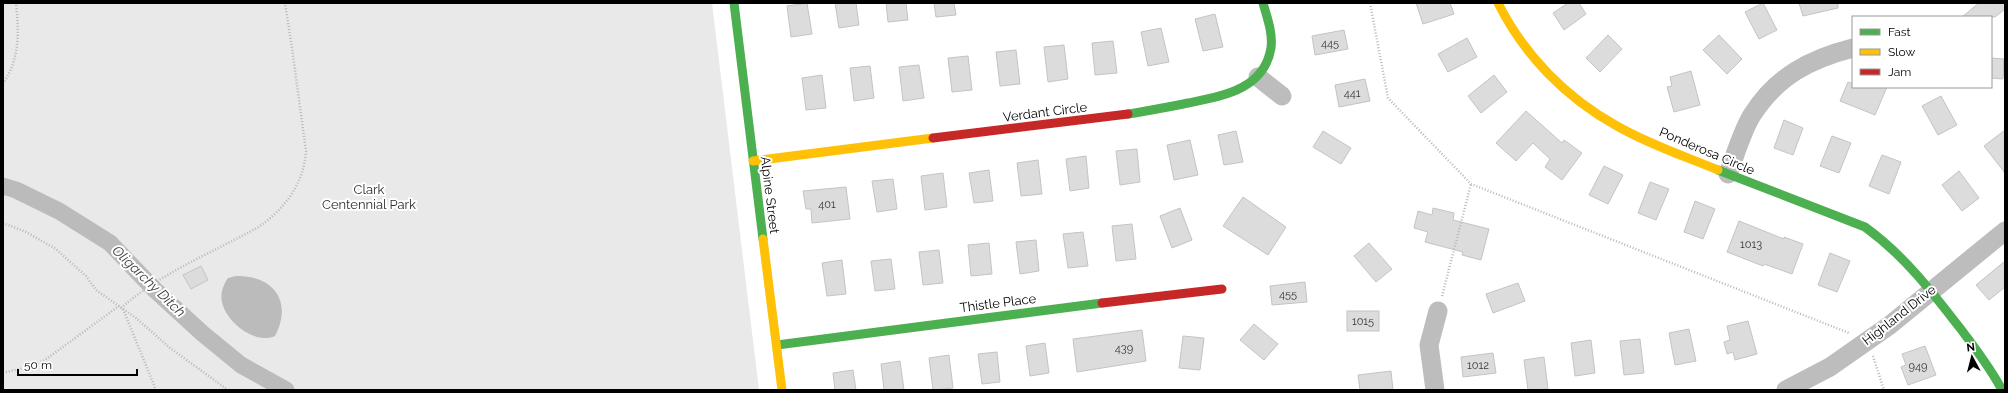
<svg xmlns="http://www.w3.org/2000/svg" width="2008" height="393" font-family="Raleway,sans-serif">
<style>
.green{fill:#e9e9e9}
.water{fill:#bbb}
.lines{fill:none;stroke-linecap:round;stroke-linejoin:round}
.canal{stroke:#bbb;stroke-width:17}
.building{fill:#dcdcdc;stroke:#c4c4c4}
.path{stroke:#b8b8b8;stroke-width:2.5;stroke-dasharray:1 2;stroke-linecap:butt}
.street{stroke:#bdbdbd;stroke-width:19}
.fast{stroke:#4caf50;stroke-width:9}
.slow{stroke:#ffc107;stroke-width:9}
.jam{stroke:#c62828;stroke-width:9}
.labels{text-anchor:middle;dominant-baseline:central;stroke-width:4;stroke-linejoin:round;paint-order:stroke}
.number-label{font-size:11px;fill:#373737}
.street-label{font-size:13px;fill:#000;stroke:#fff}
.park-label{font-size:13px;fill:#2e2e2e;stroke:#fff}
.water-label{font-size:14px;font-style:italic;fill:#3f3f3f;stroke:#fff}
</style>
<rect width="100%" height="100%" fill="#fff"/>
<path class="green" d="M3,3H712L759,390H3Z"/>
<path class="water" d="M236,276C274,275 293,302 275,336C255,345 226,322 222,302C220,294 223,285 228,278Z"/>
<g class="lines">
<path class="canal" d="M3,186L16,190L59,211L110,243L155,290L202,333L241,365L286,390"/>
</g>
<g class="building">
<path d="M807,3L812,34L791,37L787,6Z"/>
<path d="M835,3H856L859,25L839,28Z"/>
<path d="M886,3H906L908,20L888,22Z"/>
<path d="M934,3H954L956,15L936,17Z"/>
<path d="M1416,3H1450L1454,14L1423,24Z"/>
<path d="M1568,3H1579L1586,14L1564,30L1553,13Z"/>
<path d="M1763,3L1777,30L1759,39L1745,12Z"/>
<path d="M1799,3H1838V8L1803,16Z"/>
<path d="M1979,3H2005V9L1995,17H1962Z"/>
<path d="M1215,14L1223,47L1203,51L1195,19Z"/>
<path d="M1161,28L1169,62L1148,66L1141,32Z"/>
<path d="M1344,30L1348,49L1315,55L1312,36Z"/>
<path d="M1608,35L1622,49L1600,72L1586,58Z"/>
<path d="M1719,35L1742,59L1727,74L1703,50Z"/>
<path d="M1467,38L1477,57L1448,72L1438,54Z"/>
<path d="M1113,41L1117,73L1095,75L1092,43Z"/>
<path d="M1064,45L1068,79L1048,82L1044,47Z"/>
<path d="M1016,50L1020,84L1000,86L996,52Z"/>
<path d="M968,56L972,90L952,92L948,58Z"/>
<path d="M1991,58L2004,59L2003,79L1991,78Z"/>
<path d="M919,65L924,98L903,101L899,67Z"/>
<path d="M870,66L874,98L854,101L850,68Z"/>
<path d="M1691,71L1700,105L1674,112L1667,87L1672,86L1670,77Z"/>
<path d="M822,75L826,108L806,110L802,78Z"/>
<path d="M1494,75L1507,92L1481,113L1468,96Z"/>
<path d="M1365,79L1370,101L1339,107L1335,85Z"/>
<path d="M1848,82L1853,84V87H1887L1875,115L1840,101Z"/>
<path d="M1941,96L1957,125L1938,135L1922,106Z"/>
<path d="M1526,111L1562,143L1564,140L1582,153L1562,180L1545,167L1550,159L1533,143L1516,161L1496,143Z"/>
<path d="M1784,120L1803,128L1793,155L1774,148Z"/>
<path d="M2005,130V173L1984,146Z"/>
<path d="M1236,131L1243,162L1224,165L1218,135Z"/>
<path d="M1323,131L1351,148L1341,164L1313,147Z"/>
<path d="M1832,136L1851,143L1839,173L1820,166Z"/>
<path d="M1190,140L1198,175L1174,180L1167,145Z"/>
<path d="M1137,149L1140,182L1120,185L1116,151Z"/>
<path d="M1882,155L1901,162L1889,194L1869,186Z"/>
<path d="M1086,156L1089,188L1070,191L1066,159Z"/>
<path d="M1038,160L1042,194L1021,196L1017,163Z"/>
<path d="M1604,166L1623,175L1608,204L1589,195Z"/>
<path d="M989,170L993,201L974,203L969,173Z"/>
<path d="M1959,171L1979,198L1962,211L1942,185Z"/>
<path d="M943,173L947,207L925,210L921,176Z"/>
<path d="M893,179L897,209L877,212L872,181Z"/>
<path d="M1650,182L1669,189L1656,220L1638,213Z"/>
<path d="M846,187L850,219L812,223L811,209H806L803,191Z"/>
<path d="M1243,197L1286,227L1268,255L1223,226Z"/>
<path d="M1695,201L1715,209L1703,239L1684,232Z"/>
<path d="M1180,208L1192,240L1172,248L1160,216Z"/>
<path d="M1433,208L1454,213L1453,220L1489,229L1481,260L1462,255L1463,252L1425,242L1428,232L1414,228L1418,211L1432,215Z"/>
<path d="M1739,221L1784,239V237L1803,244L1792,274L1764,264L1763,266L1727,252Z"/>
<path d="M1132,224L1136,259L1116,261L1112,226Z"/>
<path d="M1083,232L1088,266L1068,268L1063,234Z"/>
<path d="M1036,240L1039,271L1020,274L1016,242Z"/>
<path d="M989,243L992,274L971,276L968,245Z"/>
<path d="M1369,243L1392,269L1376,282L1354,256Z"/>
<path d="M939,250L943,283L923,285L919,252Z"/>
<path d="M1830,253L1850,261L1837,292L1818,285Z"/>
<path d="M891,259L895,289L875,291L871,261Z"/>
<path d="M842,260L846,294L827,296L822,263Z"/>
<path d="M2005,261V287L1989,300L1976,285Z"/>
<path d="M201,266L208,280L191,289L183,275Z"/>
<path d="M1305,282L1307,302L1272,305L1270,286Z"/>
<path d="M1518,283L1525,301L1493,313L1486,294Z"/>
<rect x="1347" y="311" width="32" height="20"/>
<path d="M1748,321L1757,354L1735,360L1733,352L1727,354L1724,342L1730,340L1727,326Z"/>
<path d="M1254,324L1278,344L1264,360L1240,340Z"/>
<path d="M1689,329L1696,361L1675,365L1669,333Z"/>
<path d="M1142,330L1146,361L1077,372L1073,339Z"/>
<path d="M1183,336L1204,338L1200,370L1179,368Z"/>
<path d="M1640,339L1644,373L1624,375L1620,341Z"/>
<path d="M1591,340L1595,373L1575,376L1571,343Z"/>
<path d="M1045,343L1049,373L1030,376L1026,346Z"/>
<path d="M1925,346L1936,375L1908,385L1901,367L1906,365L1902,354Z"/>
<path d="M997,352L1000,382L982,384L978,354Z"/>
<path d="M1493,353L1496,373L1463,377L1461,357Z"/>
<path d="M949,355L953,388L933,390L929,358Z"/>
<path d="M1544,357L1548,389L1528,390L1524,360Z"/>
<path d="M900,361L904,390H884L881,364Z"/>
<path d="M853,370L856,390H835L833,373Z"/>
<path d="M1391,371L1393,390H1360L1358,375Z"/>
</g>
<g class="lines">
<g class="path">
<path d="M1370,3L1388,98L1471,184L1849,333"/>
<path d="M3,84C20,58 19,33 16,3"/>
<path d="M3,223L26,232L56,249L86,276L96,290L136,318L170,348L228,390"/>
<path d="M1442,296L1471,184"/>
<path d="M121,308C161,273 211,253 257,228C284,210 304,184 306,151L292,48L285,3"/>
<path d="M123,309L156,390"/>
<path d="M1873,356L1884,390"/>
<path d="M3,373L27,367L45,360L119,306"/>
</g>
<g class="street">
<path d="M1258,77L1282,96"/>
<path d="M1728,174C1735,156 1742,131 1752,115C1777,76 1810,59 1853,48"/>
<path d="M1435,390L1429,345L1438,311"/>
<path d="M1786,390L1830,367L1890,325L2005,231"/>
</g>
<g class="fast">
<path d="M734,3L763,239"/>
<path d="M1128,114C1148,111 1168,107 1188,103C1222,96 1264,90 1271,48C1273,33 1267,17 1263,3"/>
<path d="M1718,170L1865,227C1905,256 1933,293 1963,332C1977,351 1991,369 2002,390"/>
<path d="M777,345L1102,303"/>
</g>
<g class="slow">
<path d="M1498,3C1524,55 1566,98 1617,126C1648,144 1684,156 1718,170"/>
<path d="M753,161L933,138"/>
<path d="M763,239L782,390"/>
</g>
<g class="jam">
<path d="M933,138L1128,114"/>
<path d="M1102,303L1222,289"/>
</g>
</g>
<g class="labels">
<g class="number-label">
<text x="1330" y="43">445</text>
<text x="1352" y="93">441</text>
<text x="827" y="204">401</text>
<text x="1751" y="244">1013</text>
<text x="1288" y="294">455</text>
<text x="1363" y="321">1015</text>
<text x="1124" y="348">439</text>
<text x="1478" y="365">1012</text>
<text x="1918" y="366">949</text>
</g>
<g class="street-label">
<text transform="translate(1045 112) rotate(-7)">Verdant Circle</text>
<text transform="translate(1707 151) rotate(23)">Ponderosa Circle</text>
<text transform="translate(770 195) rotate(83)">Alpine Street</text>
<text transform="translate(998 303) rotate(-7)">Thistle Place</text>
<text transform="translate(1899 315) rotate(-38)">Highland Drive</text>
</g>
<g class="park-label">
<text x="369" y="189">Clark<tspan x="369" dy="15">Centennial Park</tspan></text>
</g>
<g class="water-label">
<text transform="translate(149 281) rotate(44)">Oligarchy Ditch</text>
</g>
</g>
<rect width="2008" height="393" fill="none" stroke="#000000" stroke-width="8"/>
<rect x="1852" y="16" width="140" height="72" fill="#ffffff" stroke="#999999"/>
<rect x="1860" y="29" width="20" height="6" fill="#4caf50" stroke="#999999"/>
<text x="1888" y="36" font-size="12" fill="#000000">Fast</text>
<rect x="1860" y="49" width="20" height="6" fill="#ffc107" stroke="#999999"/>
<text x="1888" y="56" font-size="12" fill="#000000">Slow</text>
<rect x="1860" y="69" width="20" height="6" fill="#c62828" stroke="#999999"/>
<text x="1888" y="76" font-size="12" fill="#000000">Jam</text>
<g transform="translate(1972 357) rotate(353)" stroke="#ffffff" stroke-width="3" paint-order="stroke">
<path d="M0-3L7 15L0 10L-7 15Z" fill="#000000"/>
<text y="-6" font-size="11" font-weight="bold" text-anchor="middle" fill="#000000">N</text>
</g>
<path d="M18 369v6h119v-6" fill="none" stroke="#000000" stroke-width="2"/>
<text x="24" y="369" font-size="12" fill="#000000" stroke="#ffffff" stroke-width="3" paint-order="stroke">50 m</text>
</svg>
